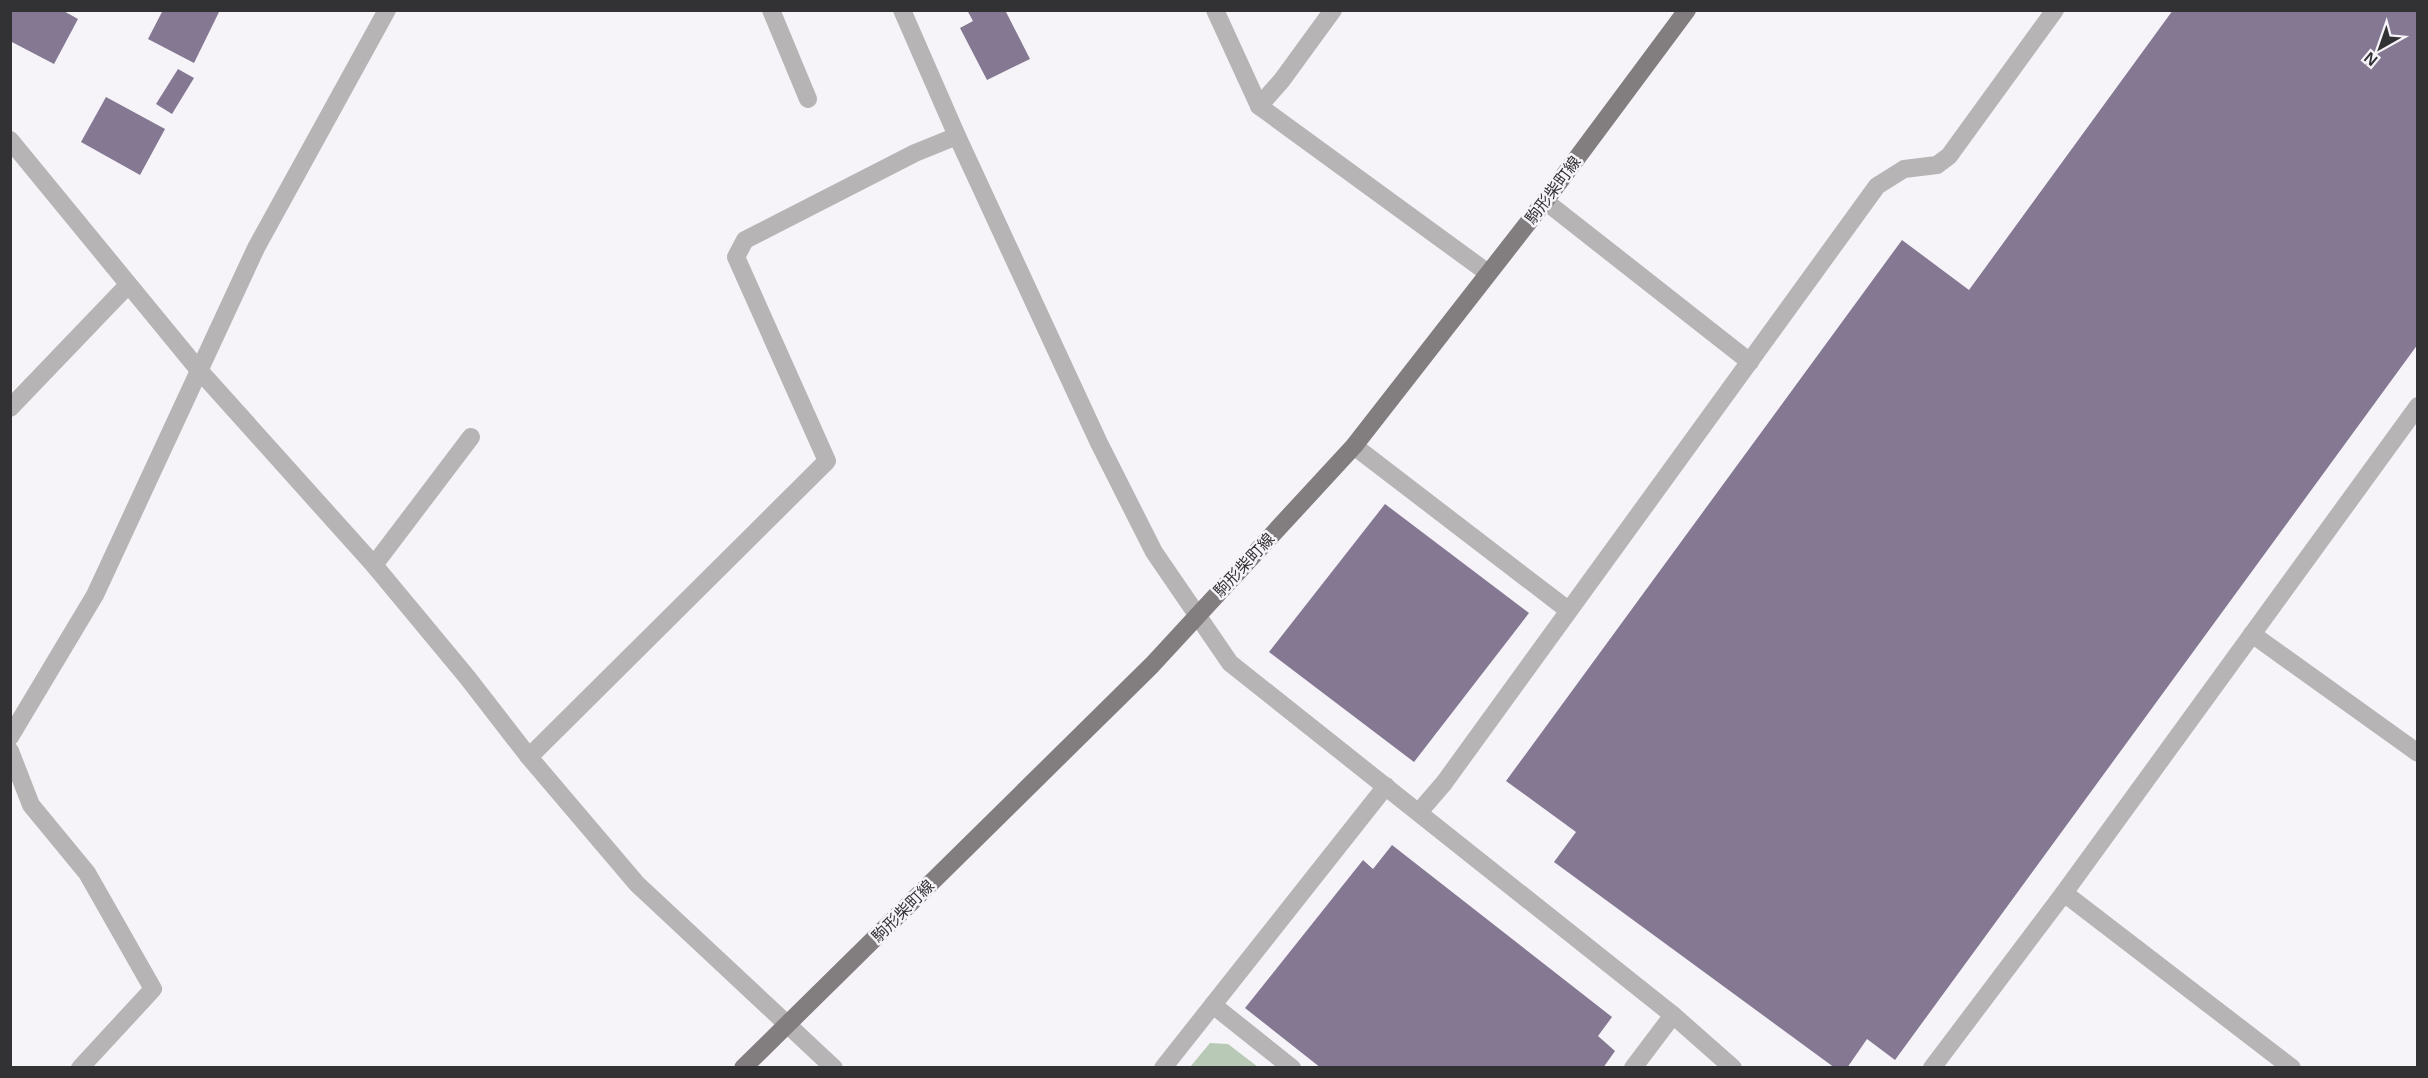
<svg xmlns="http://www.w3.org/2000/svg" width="2428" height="1078" font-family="Helvetica,'Noto Sans JP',sans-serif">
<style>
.green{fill:#b8c9b6}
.building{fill:#847893}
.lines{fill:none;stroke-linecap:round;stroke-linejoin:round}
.minor{stroke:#b7b4b5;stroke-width:18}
.major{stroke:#827e80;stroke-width:18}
.labels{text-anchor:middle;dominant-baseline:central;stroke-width:5;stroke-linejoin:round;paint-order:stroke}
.street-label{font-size:16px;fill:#323133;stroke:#f6f4f9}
</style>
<rect width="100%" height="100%" fill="#f6f4f9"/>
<path class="green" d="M1210,1043L1228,1044L1258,1067H1190Z"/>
<g class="building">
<path d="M10,10H62L78,19L54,64L10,41Z"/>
<path d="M163,10H220L194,63L148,39Z"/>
<path d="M967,10H1005L1030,59L987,80L960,28L973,21Z"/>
<path d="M2173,10H2418V344L1895,1060L1867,1039L1847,1068H1835L1554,862L1576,832L1506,781L1902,240L1969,290Z"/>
<path d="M178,69L194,78L172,114L156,104Z"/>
<path d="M106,97L165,129L140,175L81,142Z"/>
<path d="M1385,504L1529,613L1414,762L1269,652Z"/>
<path d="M1392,845L1612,1017L1598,1036L1615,1051L1603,1068H1321L1245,1008L1363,860L1373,869Z"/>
</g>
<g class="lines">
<g class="minor">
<path d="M771,10L808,99"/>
<path d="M902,10L957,136L1099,443L1154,552L1230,663L1673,1015L1733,1068"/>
<path d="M1215,10L1259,106L1488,273"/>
<path d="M1259,106L1282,80L1333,10"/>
<path d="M10,140L198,369L374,565L467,677L529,757L637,884L834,1068"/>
<path d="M1545,201L1750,362"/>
<path d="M10,408L128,285"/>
<path d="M1354,446L1568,610"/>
<path d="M374,565L471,437"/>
<path d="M2252,634L2418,753"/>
<path d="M10,737L95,595L256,248L387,10"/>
<path d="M10,751L31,805L87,873L153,989L80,1068"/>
<path d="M529,757L827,461L736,257L745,240L915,153L957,136"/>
<path d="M1419,812L1444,783L1877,186L1904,169L1937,165L1949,156L2055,10"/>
<path d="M2064,893L2292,1068"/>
<path d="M1213,1005L1292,1068"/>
<path d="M1163,1068L1386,786"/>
<path d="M1633,1068L1673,1015"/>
<path d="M1932,1068L2064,893L2418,406"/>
</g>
<path class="major" d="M743,1068L1152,665L1354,446L1545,201L1687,10"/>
</g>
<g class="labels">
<g class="street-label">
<text transform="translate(1553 190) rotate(-53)">駒形柴町線</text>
<text transform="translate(1244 565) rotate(-47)">駒形柴町線</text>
<text transform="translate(903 911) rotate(-45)">駒形柴町線</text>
</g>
</g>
<rect width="2428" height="1078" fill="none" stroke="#323133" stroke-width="24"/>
<g transform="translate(2380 48) rotate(220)" stroke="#f6f4f9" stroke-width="4.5" paint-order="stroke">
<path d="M0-4.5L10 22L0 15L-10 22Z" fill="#323133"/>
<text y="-9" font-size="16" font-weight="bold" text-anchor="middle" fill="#323133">N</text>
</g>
</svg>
